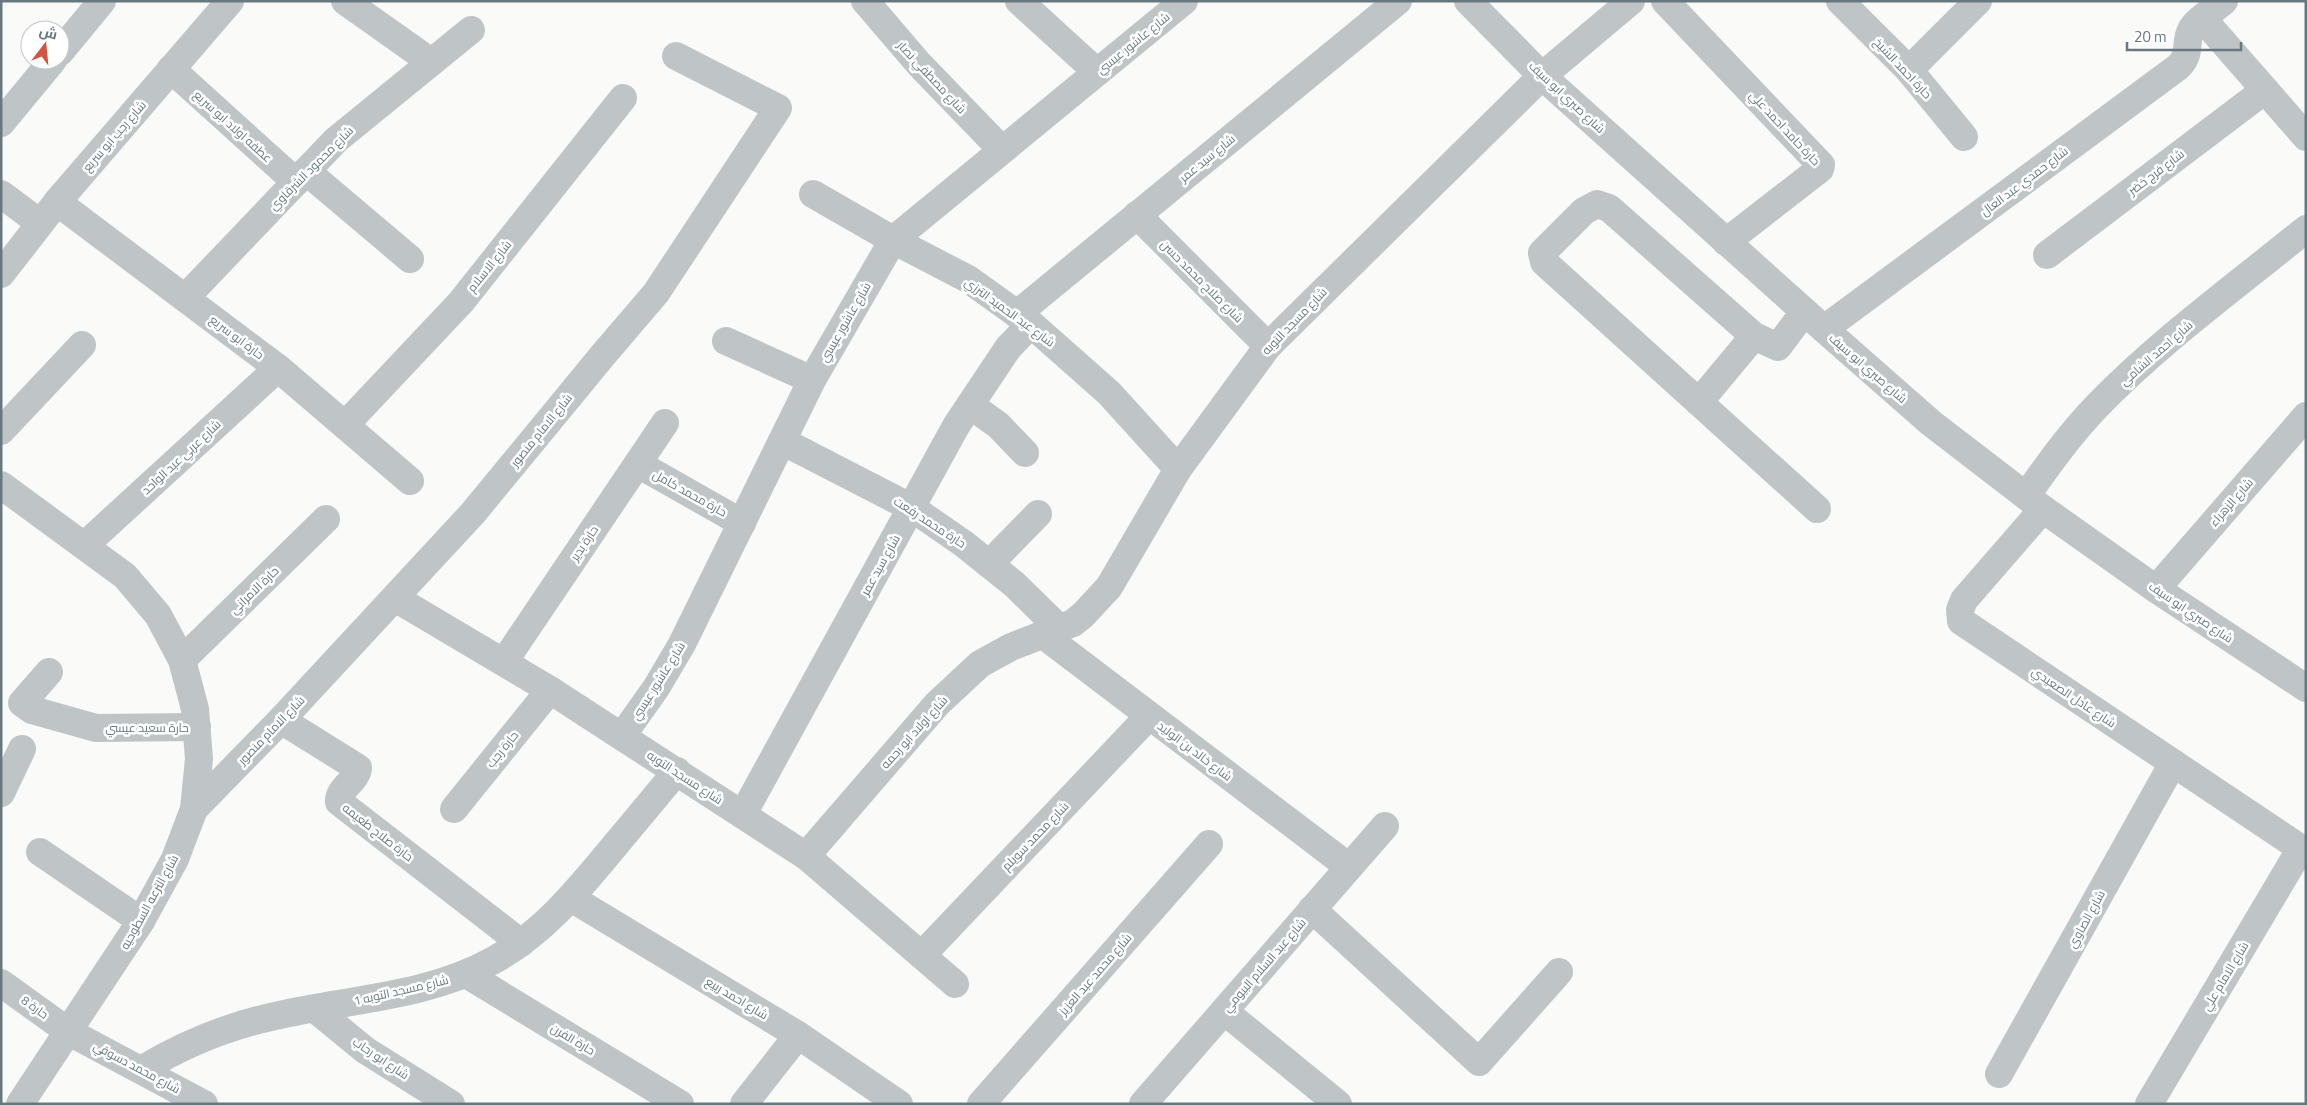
<svg xmlns="http://www.w3.org/2000/svg" width="2307" height="1105" font-family="'Titillium Web',Cairo,sans-serif">
<style>
.lines{fill:none;stroke-linecap:round;stroke-linejoin:round}
.minor{stroke:#bfc4c7;stroke-width:28}
.labels{text-anchor:middle;dominant-baseline:central;stroke-width:5;stroke-linejoin:round;paint-order:stroke}
.street-label{font-size:12px;fill:#67787f;stroke:#fff}
</style>
<rect width="100%" height="100%" fill="#fafaf8"/>
<g class="lines">
<g class="minor">
<path d="M345,1L431,62"/>
<path d="M865,1L919,64L1002,150"/>
<path d="M1019,1L1097,72"/>
<path d="M1468,1L1542,76L1824,329L1931,423L2043,509L2156,589L2306,688"/>
<path d="M1665,1L1821,165L1820,169L1726,242"/>
<path d="M1840,1L1909,70L1964,137"/>
<path d="M2203,19L2306,137"/>
<path d="M60,52L102,1"/>
<path d="M171,69L296,182"/>
<path d="M1909,70L1978,1"/>
<path d="M1,123L53,60"/>
<path d="M306,171L410,259"/>
<path d="M1,194L40,223"/>
<path d="M813,194L893,240L968,279L1031,324L1109,393L1178,469"/>
<path d="M57,202L278,368L410,481"/>
<path d="M1137,215L1268,346"/>
<path d="M2047,255L2265,90"/>
<path d="M1,274L57,202L230,1"/>
<path d="M185,298L336,140L471,30"/>
<path d="M1804,312L1778,347L1754,336L1609,208L1597,204L1584,211L1542,253L1544,262L1817,509"/>
<path d="M1017,314L1398,1"/>
<path d="M1824,329L2178,67C2192,54 2184,44 2191,30C2197,19 2214,10 2224,1"/>
<path d="M726,341L812,380"/>
<path d="M1699,402L1754,336"/>
<path d="M970,405L998,425L1025,453"/>
<path d="M345,425L461,302L623,98"/>
<path d="M1,431L82,345"/>
<path d="M782,441L912,508L964,544L1014,584L1060,629"/>
<path d="M638,464L742,523"/>
<path d="M1,485L125,576L158,615L182,660L195,709L199,759L194,809L175,859L141,921L20,1104"/>
<path d="M2026,496C2048,465 2070,434 2097,406C2160,341 2235,287 2306,229"/>
<path d="M2043,509L1964,600L1960,610L1961,621L2306,852"/>
<path d="M85,545L278,368"/>
<path d="M989,564L1038,514"/>
<path d="M2156,589L2306,416"/>
<path d="M395,598L550,690L806,856L955,984"/>
<path d="M1042,634L1349,867"/>
<path d="M182,660L326,519"/>
<path d="M504,662L665,423"/>
<path d="M49,672L22,703L32,710L96,728L197,727"/>
<path d="M281,720L358,768C357,781 338,788 339,802L521,943"/>
<path d="M622,736L656,688L682,644L812,380L893,240L1184,1"/>
<path d="M1,793L22,749"/>
<path d="M194,809L281,720L473,513L603,355L656,293L778,108L676,56"/>
<path d="M454,809L550,690"/>
<path d="M743,814L956,426L1008,348L1031,324"/>
<path d="M40,852L141,921"/>
<path d="M806,856L937,704L980,664L1011,647L1073,623L1083,615L1109,587L1178,469L1268,346L1542,76L1631,1"/>
<path d="M571,898L798,1035L899,1104"/>
<path d="M1312,909L1479,1062L1559,972"/>
<path d="M922,955L1149,716"/>
<path d="M466,974L680,1104"/>
<path d="M1,983L69,1032L204,1104"/>
<path d="M315,1009L365,1050L451,1104"/>
<path d="M1224,1011L1338,1104"/>
<path d="M143,1069C184,1044 229,1026 275,1016C348,999 428,997 494,960C541,934 573,896 607,855C630,827 654,799 677,771"/>
<path d="M1999,1074L2173,763"/>
<path d="M744,1104L798,1035"/>
<path d="M981,1104L1209,844"/>
<path d="M1143,1104L1385,826"/>
<path d="M2149,1104L2301,848"/>
</g>
</g>
<g class="labels">
<g class="street-label">
<text transform="translate(1133 43) rotate(-39)">شارع عاشور عيسي</text>
<text transform="translate(1903 68) rotate(47)">حارة احمد الشيخ</text>
<text transform="translate(932 77) rotate(47)">شارع مصطفي نصار</text>
<text transform="translate(1567 97) rotate(43)">شارع صبري ابو سيف</text>
<text transform="translate(233 126) rotate(42)">عطفه اولاد ابو سريع</text>
<text transform="translate(1785 128) rotate(47)">حارة حامد احمد علي</text>
<text transform="translate(114 136) rotate(-49)">شارع رجب ابو سريع</text>
<text transform="translate(1207 158) rotate(-39)">شارع سيد عمر</text>
<text transform="translate(311 168) rotate(-45)">شارع محمود الشرقاوي</text>
<text transform="translate(2156 172) rotate(-37)">شارع فرج خضر</text>
<text transform="translate(2024 181) rotate(-37)">شارع حمدي عبد العال</text>
<text transform="translate(489 266) rotate(-51)">شارع الاسلام</text>
<text transform="translate(1202 281) rotate(45)">شارع صلاح محمد حسن</text>
<text transform="translate(1010 312) rotate(36)">شارع عبد الحميد الترزي</text>
<text transform="translate(1294 321) rotate(-46)">شارع مسجد التوبه</text>
<text transform="translate(845 322) rotate(-60)">شارع عاشور عيسي</text>
<text transform="translate(237 337) rotate(37)">حارة ابو سريع</text>
<text transform="translate(2156 353) rotate(-41)">شارع احمد الشامي</text>
<text transform="translate(1868 368) rotate(41)">شارع صبري ابو سيف</text>
<text transform="translate(541 430) rotate(-51)">شارع الامام منصور</text>
<text transform="translate(181 457) rotate(-43)">شارع عربي عبد الواحد</text>
<text transform="translate(690 493) rotate(29)">حارة محمد كامل</text>
<text transform="translate(2231 502) rotate(-49)">شارع الزهراء</text>
<text transform="translate(930 522) rotate(33)">حارة محمد رفعت</text>
<text transform="translate(584 543) rotate(-56)">حارة بدير</text>
<text transform="translate(880 565) rotate(-61)">شارع سيد عمر</text>
<text transform="translate(254 590) rotate(-44)">حارة الامراني</text>
<text transform="translate(2191 612) rotate(34)">شارع صبري ابو سيف</text>
<text transform="translate(658 681) rotate(-58)">شارع عاشور عيسي</text>
<text transform="translate(2074 697) rotate(34)">شارع عادل الصعيدي</text>
<text x="147" y="727">حارة سعيد عيسي</text>
<text transform="translate(271 730) rotate(-46)">شارع الامام منصور</text>
<text transform="translate(914 732) rotate(-48)">شارع اولاد ابو رحمه</text>
<text transform="translate(502 749) rotate(-51)">حارة رجب</text>
<text transform="translate(1195 751) rotate(37)">شارع خالد بن الوليد</text>
<text transform="translate(685 777) rotate(33)">شارع مسجد التوبه</text>
<text transform="translate(378 832) rotate(38)">حارة صلاح طعيمه</text>
<text transform="translate(1035 836) rotate(-46)">شارع محمد سويلم</text>
<text transform="translate(149 902) rotate(-61)">شارع الترعه السطوحيه</text>
<text transform="translate(2086 919) rotate(-61)">شارع الصاوي</text>
<text transform="translate(1264 965) rotate(-49)">شارع عبد السلام البيومي</text>
<text transform="translate(1095 974) rotate(-49)">شارع محمد عبد العزيز</text>
<text transform="translate(2225 976) rotate(-59)">شارع الامام علي</text>
<text transform="translate(401 990) rotate(-13)">شارع مسجد التوبه 1</text>
<text transform="translate(737 998) rotate(31)">شارع احمد ربيع</text>
<text transform="translate(35 1007) rotate(36)">حارة 8</text>
<text transform="translate(573 1039) rotate(31)">حارة الفرن</text>
<text transform="translate(381 1058) rotate(34)">شارع ابو رحاب</text>
<text transform="translate(137 1067) rotate(28)">شارع محمد دسوقي</text>
</g>
</g>
<rect width="2307" height="1105" fill="none" stroke="#67787f" stroke-width="5"/>
<g transform="translate(45 45) rotate(16)"><circle r="24" fill="#ffffff" stroke="#c2c9cc"/>
<path d="M0-4L9 19L0 12L-9 19Z" fill="#d05542"/>
<text y="-8" font-size="14" font-weight="bold" text-anchor="middle" fill="#67787f">ش</text>
</g>
<path d="M2127 42v8h114v-8" fill="none" stroke="#67787f" stroke-width="2.5"/>
<text x="2134" y="42" font-size="15" fill="#67787f" stroke="#ffffff" stroke-width="4" paint-order="stroke">20 m</text>
</svg>
